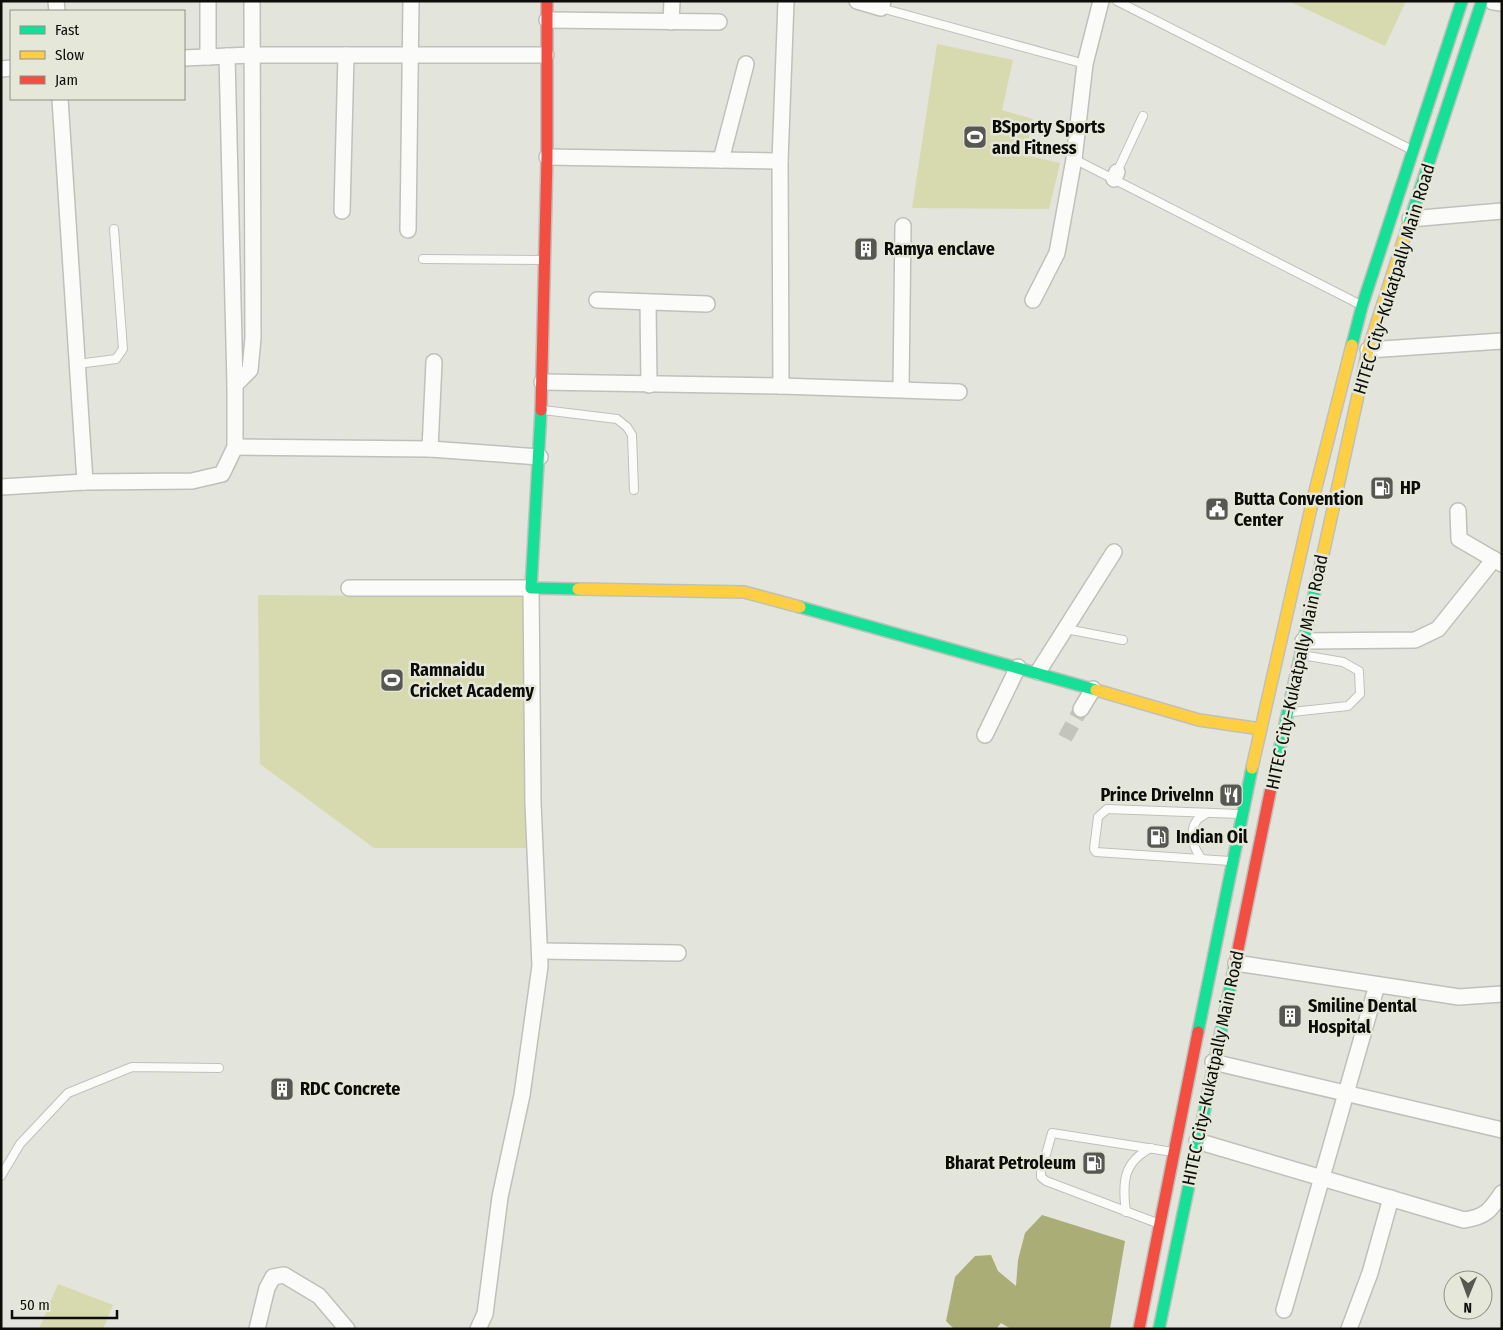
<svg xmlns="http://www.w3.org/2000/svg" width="1503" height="1330" font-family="'Fira Sans Condensed',sans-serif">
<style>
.green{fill:#d6daae}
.water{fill:#aaad76}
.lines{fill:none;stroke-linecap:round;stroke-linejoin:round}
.street-tunnel{stroke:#c3c4bc;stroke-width:15;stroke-dasharray:15 8;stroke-linecap:butt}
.lane-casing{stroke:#c0c0ba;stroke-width:10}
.street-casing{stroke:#c0c0ba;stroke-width:18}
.fast-casing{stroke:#c0c0ba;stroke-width:14}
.slow-casing{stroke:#c0c0ba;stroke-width:14}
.jam-casing{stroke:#c0c0ba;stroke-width:14}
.lane{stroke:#fbfbfa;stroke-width:8}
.street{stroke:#fbfbfa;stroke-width:15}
.fast{stroke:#16e098;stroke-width:11}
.slow{stroke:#ffcf43;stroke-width:11}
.jam{stroke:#f24e42;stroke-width:11}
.labels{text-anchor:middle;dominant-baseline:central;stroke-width:5;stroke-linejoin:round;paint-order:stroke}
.poi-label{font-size:18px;font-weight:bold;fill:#0c0d08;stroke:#e5e7d9;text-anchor:start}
.street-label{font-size:18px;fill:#0c0d08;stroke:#e5e7d9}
</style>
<rect width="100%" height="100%" fill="#e3e4dc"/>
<g class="green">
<path d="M1289,1H1406L1385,46Z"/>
<path d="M937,44L1013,60L1002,110L1033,119L1025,155L1060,163L1049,209L912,208Z"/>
<path d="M258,595L523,597L527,848H374L260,764Z"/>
<path d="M58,1284L113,1305L103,1329H39Z"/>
</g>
<path class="water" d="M1042,1215L1125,1241L1110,1329H1011L1001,1323L996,1329H954L946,1321L955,1277L975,1256L991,1255L998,1271L1016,1286L1018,1260L1025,1233Z"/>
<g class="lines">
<path class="street-tunnel" d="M1065,738L1081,709"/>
<g class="lane-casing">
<g id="lane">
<path d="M1117,1L1410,149"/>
<path d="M881,8L1085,64"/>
<path d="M1074,159L1359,304"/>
<path d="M1117,172L1143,116"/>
<path d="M423,259L544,260"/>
<path d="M78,364L116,359L123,349L114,229"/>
<path d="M543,410L617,419L627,427L632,435L634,490"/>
<path d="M1066,629L1123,640"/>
<path d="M1292,712L1348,706L1360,694L1359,671L1343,662L1302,655"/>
<path d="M1202,859C1194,850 1188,832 1197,820C1199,818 1204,815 1207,813"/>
<path d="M1230,861L1096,852L1094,849L1098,817L1107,809L1240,814"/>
<path d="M1,1176L20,1144L68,1093L132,1067L219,1068"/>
<path d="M1126,1212C1122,1183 1123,1162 1151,1148"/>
<path d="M1157,1223L1046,1181L1041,1177V1172L1052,1133L1173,1152"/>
</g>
</g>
<g class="street-casing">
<g id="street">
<path d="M56,1L57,11"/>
<path d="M208,1V57"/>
<path d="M857,1L881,8L883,1"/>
<path d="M1493,2L1502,3"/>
<path d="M547,20L719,22"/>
<path d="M671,22L672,1"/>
<path d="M227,56L235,385"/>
<path d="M184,58L251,55H546"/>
<path d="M1,69L11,68"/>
<path d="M60,99L85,482"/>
<path d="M547,157L780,161"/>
<path d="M721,160L746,64"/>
<path d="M1114,179L1117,172"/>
<path d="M342,211L346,55"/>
<path d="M1410,219L1502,211"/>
<path d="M408,230L411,1"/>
<path d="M597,300L707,304"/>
<path d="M1033,300L1057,253L1074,159L1085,64L1101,1"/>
<path d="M648,302L649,385"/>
<path d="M1368,350L1502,341"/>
<path d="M542,382L781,386L959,392"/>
<path d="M781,386L780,161L786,1"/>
<path d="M901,389L903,226"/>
<path d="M235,447L430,449L540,457"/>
<path d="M430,449L434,362"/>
<path d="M1,487L85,482L192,481L222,474L235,447V385L250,370L253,338L252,1"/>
<path d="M1458,511L1459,539L1502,564"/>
<path d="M349,588H531L533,803L540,966L522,1095L500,1197L485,1314L478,1329"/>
<path d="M1303,641L1415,640L1438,629L1494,559"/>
<path d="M1038,672L1114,552"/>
<path d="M1081,709L1093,689"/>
<path d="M985,735L1018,667"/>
<path d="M540,951L678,953"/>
<path d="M1236,963L1459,997L1502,994"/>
<path d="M1213,1062L1502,1130"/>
<path d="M1197,1141L1464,1220C1485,1217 1490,1211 1502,1193"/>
<path d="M1284,1310L1377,985"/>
<path d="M257,1329L267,1288L273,1277L284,1275L319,1296L347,1329"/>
<path d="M1349,1329L1370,1273L1391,1198"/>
</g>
</g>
<g class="fast-casing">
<g id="fast">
<path d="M1408,226L1482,1"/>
<path d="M1352,345L1362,306L1462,1"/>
<path d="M541,410L531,588L578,589"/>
<path d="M800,607L1096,690"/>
<path d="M1273,778L1316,586"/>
<path d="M1198,1032L1252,768"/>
<path d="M1159,1329L1235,964"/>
</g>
</g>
<g class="slow-casing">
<g id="slow">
<path d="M1316,586L1368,350L1408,226"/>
<path d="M578,589L744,592L800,607"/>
<path d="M1096,690L1199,720L1261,729"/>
<path d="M1252,768L1313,499L1352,345"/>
</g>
</g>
<g class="jam-casing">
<g id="jam">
<path d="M541,410L547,157V1"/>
<path d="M1235,964L1273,778"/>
<path d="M1139,1329L1198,1032"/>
</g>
</g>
<use href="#lane" class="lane"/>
<use href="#street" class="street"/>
<use href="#fast" class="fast"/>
<use href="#slow" class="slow"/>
<use href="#jam" class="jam"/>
</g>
<defs>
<g id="stadium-square" transform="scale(1.25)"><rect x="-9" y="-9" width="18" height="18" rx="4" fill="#575852" stroke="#e5e7d9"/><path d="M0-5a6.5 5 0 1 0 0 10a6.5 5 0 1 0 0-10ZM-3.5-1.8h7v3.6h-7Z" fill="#fff"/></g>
<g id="building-square" transform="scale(1.25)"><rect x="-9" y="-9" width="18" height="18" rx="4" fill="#575852" stroke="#e5e7d9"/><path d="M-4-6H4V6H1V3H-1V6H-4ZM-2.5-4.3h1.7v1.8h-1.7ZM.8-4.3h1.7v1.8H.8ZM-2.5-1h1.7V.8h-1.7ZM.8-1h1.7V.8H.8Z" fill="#fff"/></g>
<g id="fuel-square" transform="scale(1.25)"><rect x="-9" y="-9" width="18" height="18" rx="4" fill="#575852" stroke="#e5e7d9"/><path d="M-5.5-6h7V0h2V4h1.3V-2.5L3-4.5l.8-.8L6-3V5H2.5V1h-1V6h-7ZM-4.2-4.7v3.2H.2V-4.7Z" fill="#fff"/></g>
<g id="civic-square" transform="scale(1.25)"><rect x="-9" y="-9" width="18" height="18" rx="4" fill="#575852" stroke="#e5e7d9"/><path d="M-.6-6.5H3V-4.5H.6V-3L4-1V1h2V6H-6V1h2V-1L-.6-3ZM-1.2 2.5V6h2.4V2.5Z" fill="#fff"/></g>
<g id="restaurant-square" transform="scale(1.25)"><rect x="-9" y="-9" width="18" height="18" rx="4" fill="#575852" stroke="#e5e7d9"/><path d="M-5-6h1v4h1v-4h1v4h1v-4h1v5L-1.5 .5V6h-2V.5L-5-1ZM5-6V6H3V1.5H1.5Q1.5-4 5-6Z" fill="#fff"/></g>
</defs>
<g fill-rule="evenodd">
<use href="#stadium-square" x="975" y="137"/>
<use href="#building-square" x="866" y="249"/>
<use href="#fuel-square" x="1382" y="488"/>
<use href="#civic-square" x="1217" y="509"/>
<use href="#stadium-square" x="392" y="680"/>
<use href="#restaurant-square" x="1231" y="795"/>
<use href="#fuel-square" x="1158" y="837"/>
<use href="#building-square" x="1290" y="1016"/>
<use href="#building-square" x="282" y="1089"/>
<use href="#fuel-square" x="1094" y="1163"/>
</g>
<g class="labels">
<g class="poi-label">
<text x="992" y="127">BSporty Sports<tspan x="992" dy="21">and Fitness</tspan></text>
<text x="884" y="249">Ramya enclave</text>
<text x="1400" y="488">HP</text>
<text x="1234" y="499">Butta Convention<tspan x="1234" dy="21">Center</tspan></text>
<text x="410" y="670">Ramnaidu<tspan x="410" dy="21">Cricket Academy</tspan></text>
<text x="1214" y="795" text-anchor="end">Prince DriveInn</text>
<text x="1176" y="837">Indian Oil</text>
<text x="1308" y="1006">Smiline Dental<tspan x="1308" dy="21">Hospital</tspan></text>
<text x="300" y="1089">RDC Concrete</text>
<text x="1076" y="1163" text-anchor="end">Bharat Petroleum</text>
</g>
<g class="street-label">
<text transform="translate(1394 279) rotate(-73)">HITEC City–Kukatpally Main Road</text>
<text transform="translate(1297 672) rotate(-78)">HITEC City–Kukatpally Main Road</text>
<text transform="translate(1213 1068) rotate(-78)">HITEC City–Kukatpally Main Road</text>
</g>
</g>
<rect width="1503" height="1330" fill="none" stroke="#0c0d08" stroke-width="5"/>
<rect x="10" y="10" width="175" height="90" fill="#e5e7d9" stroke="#8e9085"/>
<rect x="20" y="26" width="25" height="8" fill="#16e098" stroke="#8e9085"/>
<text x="55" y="35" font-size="15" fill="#0c0d08">Fast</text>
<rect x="20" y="51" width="25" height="8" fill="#ffcf43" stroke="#8e9085"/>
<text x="55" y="60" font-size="15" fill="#0c0d08">Slow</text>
<rect x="20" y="76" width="25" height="8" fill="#f24e42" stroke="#8e9085"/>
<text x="55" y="85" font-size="15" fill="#0c0d08">Jam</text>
<g transform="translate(1468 1295) rotate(181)"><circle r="24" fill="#e5e7d9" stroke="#8e9085"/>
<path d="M0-4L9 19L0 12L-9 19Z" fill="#575852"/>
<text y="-8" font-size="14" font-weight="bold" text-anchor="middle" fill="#0c0d08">N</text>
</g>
<path d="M12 1310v8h105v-8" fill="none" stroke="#0c0d08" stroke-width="2.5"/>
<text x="20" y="1310" font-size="15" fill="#0c0d08" stroke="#e5e7d9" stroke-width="4" paint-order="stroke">50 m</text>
</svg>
